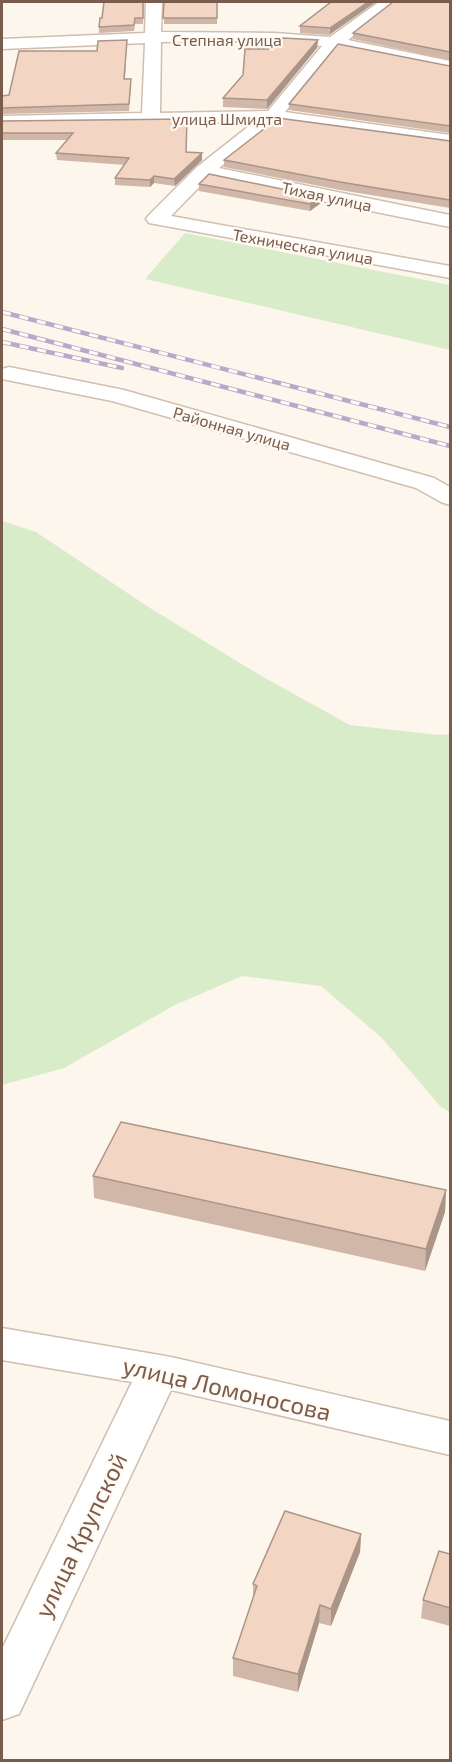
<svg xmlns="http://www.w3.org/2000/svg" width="452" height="1762" font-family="'Exo 2',sans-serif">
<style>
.green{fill:#d8ecc9}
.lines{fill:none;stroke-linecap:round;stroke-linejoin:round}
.minor-casing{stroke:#d1beb0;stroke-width:3}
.minor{fill:#fff;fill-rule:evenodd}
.rail-casing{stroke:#b9a8c9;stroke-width:4.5}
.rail{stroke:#fffaf3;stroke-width:3;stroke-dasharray:9;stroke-linecap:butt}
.wall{fill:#d1b7a8}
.shaded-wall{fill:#aa9588}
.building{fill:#f3d5c3;stroke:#aa9588;stroke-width:1.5}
.labels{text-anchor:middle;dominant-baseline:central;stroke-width:4.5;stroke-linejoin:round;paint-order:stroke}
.far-street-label{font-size:16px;fill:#7a5c4d;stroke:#fffaf3}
.near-street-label{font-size:24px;fill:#7a5c4d;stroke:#fffaf3}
</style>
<rect width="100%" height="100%" fill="#fdf6ec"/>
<g class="green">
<path d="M185,233L450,285V350L145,279Z"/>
<path d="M2,521L36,532L150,608L263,677L350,725L438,735L450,734V1112L440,1106L382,1038L321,986L242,976L175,1005L64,1068L2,1085Z"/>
</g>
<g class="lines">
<g class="minor-casing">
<g id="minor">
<path d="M146,2H162L161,32L274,33L330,37L379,2H396L348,40L450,61V71L337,48L285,112L450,135V146L277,122L219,168L450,215V227L208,178L171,216L450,266V278L149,223L146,219L149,215L197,167L254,122L2,126V116L142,113L145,43L2,49V39L145,33ZM235,41L322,46L268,111L160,113L161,42Z"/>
<path d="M9,367L124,390L434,478L450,487V505L441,502L416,488L112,401L2,379V369Z"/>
<path d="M2,1328L171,1357L450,1421V1455L171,1390L19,1714L2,1720V1649L132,1382L2,1360Z"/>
</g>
</g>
<use href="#minor" class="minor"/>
<g class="rail-casing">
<g id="rail">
<path d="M2,312L450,427"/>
<path d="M2,329L450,446"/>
<path d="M2,342L122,368"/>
</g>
</g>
<use href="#rail" class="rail"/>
</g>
<g class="wall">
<path d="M104,2H144L143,24H135L134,31L99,33V27L102,18Z"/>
<rect x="164" y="2" width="53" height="22"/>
<path d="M331,2L329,35L300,33V26Z"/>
<path d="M450,2V60L353,39V33Z"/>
<path d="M127,40L125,79L131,85L129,111L2,114V116V96L9,95L97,51Z"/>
<path d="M318,40L317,48L267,109L223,107V98Z"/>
<path d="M450,66V135V133L289,110V104Z"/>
<path d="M2,121L186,152L202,153V160L175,186L154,183L150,187L115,185V178L125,165L57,160L56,153L67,140H2Z"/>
<path d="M450,141V208L340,190L224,167V160Z"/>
<path d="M199,184L321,197V203L310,211L199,191Z"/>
<path d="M93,1176L446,1190L445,1212L425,1271L94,1198Z"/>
<path d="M361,1534L360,1552L331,1626L319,1623L298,1692L233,1676V1658L253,1598V1584Z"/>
<path d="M450,1554V1626L421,1618L423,1600Z"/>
</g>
<g class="shaded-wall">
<path d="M368,2H376L329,35L330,28Z"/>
<path d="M318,40L317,48L267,109V100Z"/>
<path d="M202,153V160L175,186L174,179Z"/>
<path d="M154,176V183L150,187V180Z"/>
<path d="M321,197V203L310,211V204Z"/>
<path d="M446,1190L445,1212L425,1271L426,1249Z"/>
<path d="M361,1534L360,1552L331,1626V1609Z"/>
<path d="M320,1605L319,1623L298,1692V1674Z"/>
</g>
<g class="building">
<path d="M104,2H143V18H135L134,25L99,27L100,18H102Z"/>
<path d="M164,2H217V18H163Z"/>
<path d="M331,2H368L330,28L300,26Z"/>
<path d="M393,2H450V52L353,33Z"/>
<path d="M283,38L318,40L267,100L223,98L243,75L245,49H269Z"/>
<path d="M127,40L124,79H131L129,104L2,108V96L9,95L19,51H97L98,41Z"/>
<path d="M338,44L450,66V126L289,104Z"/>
<path d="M278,118L450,141V200L340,182L224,160Z"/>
<path d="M187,119L186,152L202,153L174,179L154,176L150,180L115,178L129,158L56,153L73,133H2V121Z"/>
<path d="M209,174L321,197L310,204L199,184Z"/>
<path d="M121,1122L446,1190L426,1249L93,1176Z"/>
<path d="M285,1511L361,1534L331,1609L320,1605L298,1674L233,1658L257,1586L253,1584Z"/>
<path d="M439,1551L450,1554V1608L423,1600Z"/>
</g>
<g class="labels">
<g class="far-street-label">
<text x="227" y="39">Степная улица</text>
<text x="227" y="118">улица Шмидта</text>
<text transform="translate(327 196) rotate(12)">Тихая улица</text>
<text transform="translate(303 246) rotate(10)">Техническая улица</text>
<text transform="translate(232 428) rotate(16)">Районная улица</text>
</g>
<g class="near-street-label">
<text transform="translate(227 1388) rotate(13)">улица Ломоносова</text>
<text transform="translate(80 1535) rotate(-64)">улица Крупской</text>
</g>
</g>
<rect width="452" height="1762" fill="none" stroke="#7a5c4d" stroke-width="6"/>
</svg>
